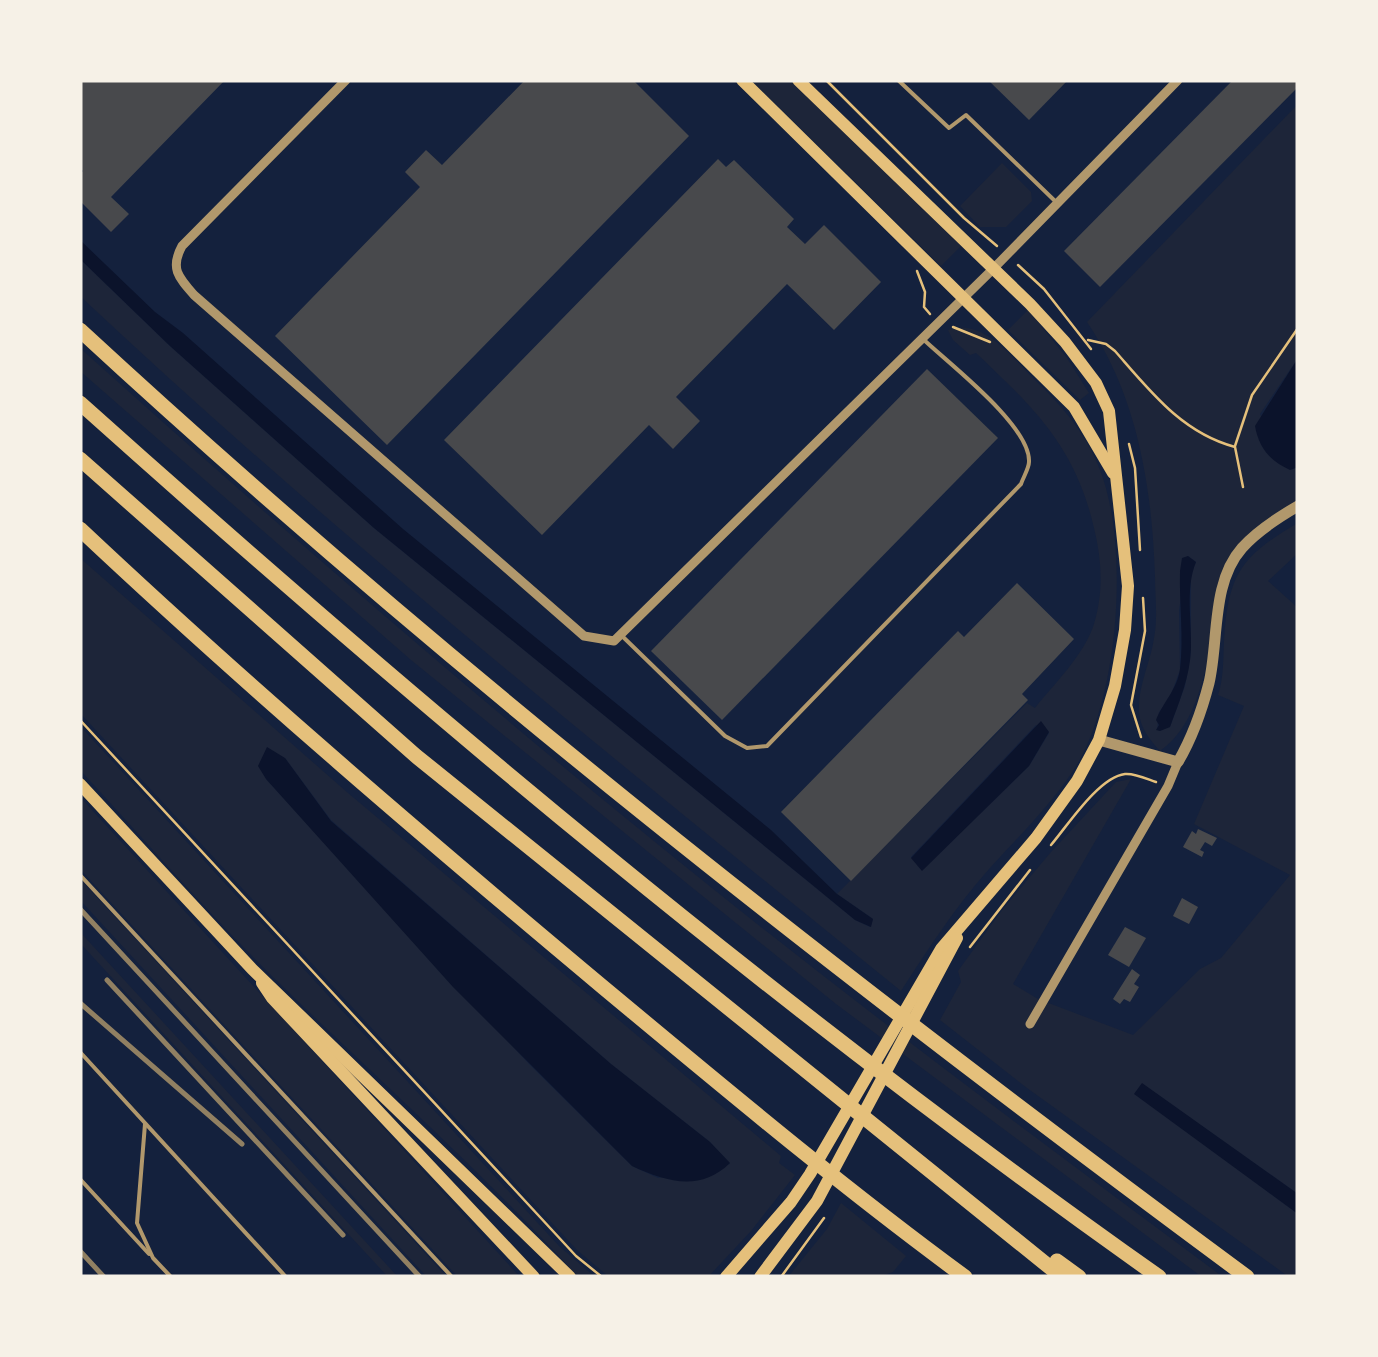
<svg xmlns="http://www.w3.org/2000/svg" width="1378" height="1357" font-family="Rubik,sans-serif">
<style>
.green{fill:#1d2539;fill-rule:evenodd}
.water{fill:#0b132b}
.building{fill:#48494c}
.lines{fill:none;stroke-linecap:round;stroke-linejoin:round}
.path{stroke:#e5c07b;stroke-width:2.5}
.service{stroke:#b1986c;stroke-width:4}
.minor{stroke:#b1986c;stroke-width:9}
.tertiary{stroke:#b1986c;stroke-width:11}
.secondary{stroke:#e5c07b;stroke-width:12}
.motorway{stroke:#e5c07b;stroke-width:15}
.rail{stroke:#918062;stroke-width:5}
</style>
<rect width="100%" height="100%" fill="#14213d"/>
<g class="green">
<path d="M751,80H790L961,246L941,266Z"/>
<path d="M1298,104V358L1260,414L1290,470L1298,467V503C1283,514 1238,542 1232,557C1209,613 1214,714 1160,751C1150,740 1140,728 1139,712C1137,688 1151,661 1154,638C1158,618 1155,596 1155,577C1152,488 1138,397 1087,322ZM1188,556L1196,562L1191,574V652L1185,686L1170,727L1157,730L1159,712L1169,700L1180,670L1179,610Z"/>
<path d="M1002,163L1031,192L1032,201L1006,227H980L960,206Z"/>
<path d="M80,259L170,346L374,528L810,883L855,920L870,927L873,919L837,894L1027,703L1035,708C1055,683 1082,657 1093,627C1104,593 1102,561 1094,528C1075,446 1034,408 976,353L970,355L953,340L948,330C986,317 1014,361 1039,384C1064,408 1088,437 1100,470C1130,546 1119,703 1073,771C1049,807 1018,837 989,869C956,906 928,949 901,991C622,765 342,542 80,296ZM1036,725L1049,733L1029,766L922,870L911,857Z"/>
<path d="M1028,310L1067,358L1089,393L1080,400L1008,330Z"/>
<path d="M80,348C286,533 496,715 712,888C879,1022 1051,1149 1223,1277H1202L836,1004L411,660L80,371Z"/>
<path d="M1298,523V553L1268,581L1298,608L1295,851L1298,853V1194L1142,1084L1135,1093L1298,1214V1277H1289L1027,1088L940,1020L961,982L958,971L1002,910L1051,852L1116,782L1131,779L1013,984L1038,999L1133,1035L1200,969L1221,958L1290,875L1194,824L1244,706L1218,695C1224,677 1223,659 1224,641C1228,574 1241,556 1298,523Z"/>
<path d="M80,558L348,793L781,1156L779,1163L795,1175L751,1231L708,1277H609L577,1250L80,713ZM285,758L331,820L611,1064L710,1142L730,1164L658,1178L632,1166L529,1064L266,779Z"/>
<path d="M80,726L559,1246L595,1277H578C482,1171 375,1077 273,977C206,911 144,839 80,770Z"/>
<path d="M80,797L520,1277H458L80,869Z"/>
<path d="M80,879L447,1277H427L80,900Z"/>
<path d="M80,932L398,1277H388L80,943Z"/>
<path d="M841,1203L906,1256L893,1272L878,1277H788L827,1229Z"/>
</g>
<g class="water">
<path d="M80,240L155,312L183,333L403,529L771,830L837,894L873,919L871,927L855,920L810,883L374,528L170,346L80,259Z"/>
<path d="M1298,358V467L1290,470C1270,461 1259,448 1255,426Z"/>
<path d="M1188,556L1196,562C1185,589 1192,620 1191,649C1190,677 1179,702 1170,727L1160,731L1156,730L1159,725L1156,720C1163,702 1177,690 1180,669C1184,638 1179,603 1180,571L1182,558Z"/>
<path d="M1041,721L1049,732L1029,766L922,871L911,858Z"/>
<path d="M267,747L285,758L331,821L611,1064L710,1142L730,1163C700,1192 667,1182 632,1166L453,987L266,779L258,766Z"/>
<path d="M1142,1083L1298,1194V1214L1134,1094Z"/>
</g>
<g class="building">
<path d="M80,80H225L111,197L129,214L111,232L80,201V174L83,171L80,168Z"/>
<path d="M525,80H633L689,136L387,445L275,336L420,187L405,172L426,150L442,165Z"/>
<path d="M988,80H1068L1029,120Z"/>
<path d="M1233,80H1298V87L1100,287L1064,251Z"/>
<path d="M718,159L726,167L734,160L794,219L787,227L805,244L824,225L881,282L834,330L787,284L676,397L700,421L673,449L649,425L542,535L444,440Z"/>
<path d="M927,369L998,438L722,720L651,651Z"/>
<path d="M1017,583L1074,639L1022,694L1028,700L851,881L781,812L958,631L964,637Z"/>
<path d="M1198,829L1217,838L1212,846L1205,842L1200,850L1204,852L1202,857L1183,847L1192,831L1196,834Z"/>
<path d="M1182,898L1198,907L1189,924L1173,916Z"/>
<path d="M1125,927L1146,938L1129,967L1108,955Z"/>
<path d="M1132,969L1140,975L1134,984L1139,987L1130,1002L1124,999L1120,1004L1113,999Z"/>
</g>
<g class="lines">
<g class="path">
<path d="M826,80L964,218L997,246"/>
<path d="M1018,265L1044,289L1091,349"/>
<path d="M917,271L925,292L924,307L930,314"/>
<path d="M953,327L990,342"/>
<path d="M1088,340L1106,344L1115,351C1150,391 1182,433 1235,447L1243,487"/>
<path d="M1129,444L1135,468L1140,550"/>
<path d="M1235,446L1252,395L1298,328"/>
<path d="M80,720L576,1256L602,1277"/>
<path d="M1141,737L1131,705L1145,631L1143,598"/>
<path d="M1051,845C1068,825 1099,777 1125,774C1135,773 1147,779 1156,782"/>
<path d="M970,947L1030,870"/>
<path d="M781,1277L824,1218"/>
</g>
<g class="service">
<path d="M898,80L949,128L966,115L1055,201"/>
<path d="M620,634L725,736L747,748L767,746L1021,484C1023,478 1029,468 1029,462C1031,426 948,363 923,339"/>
<path d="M80,875L452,1277"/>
<path d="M80,1052L286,1277"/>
<path d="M145,1124L137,1223L153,1258L171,1277"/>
<path d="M80,1179L149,1254"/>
</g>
<g class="minor">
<path d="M346,80L182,246C170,268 178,277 194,295L584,636L614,641L993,269L1178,80"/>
<path d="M1030,1024L1168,786L1178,762"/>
</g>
<path class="tertiary" d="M1099,740L1178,762C1192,738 1202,710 1209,683C1219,640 1211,583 1242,548C1257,531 1279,517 1298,506"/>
<g class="secondary">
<path d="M742,80L1074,407L1113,473"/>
<path d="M80,784L252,969L570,1277"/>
<path d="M262,983L272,998L534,1277"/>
<path d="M726,1277L791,1202L810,1174L941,949L1036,838L1077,781L1099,740L1115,686L1125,630L1128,586L1109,411L1096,383L1065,342L1030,304L798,80"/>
<path d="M760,1277L817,1201L957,938"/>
</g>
<g class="motorway">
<path d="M80,330C448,670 844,979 1247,1277"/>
<path d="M80,403C425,712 781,1010 1159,1277"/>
<path d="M80,459L416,756L1062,1277"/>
<path d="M80,529C249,688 426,839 604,988C722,1086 841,1186 965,1277"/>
<path d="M1057,1261L1079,1277"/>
</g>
<g class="rail">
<path d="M80,909L420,1277"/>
<path d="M107,980L343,1235"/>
<path d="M80,1003L242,1144"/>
<path d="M80,1251L104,1277"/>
</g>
</g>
<rect width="1378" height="1357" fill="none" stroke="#f6f1e7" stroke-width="165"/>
</svg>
